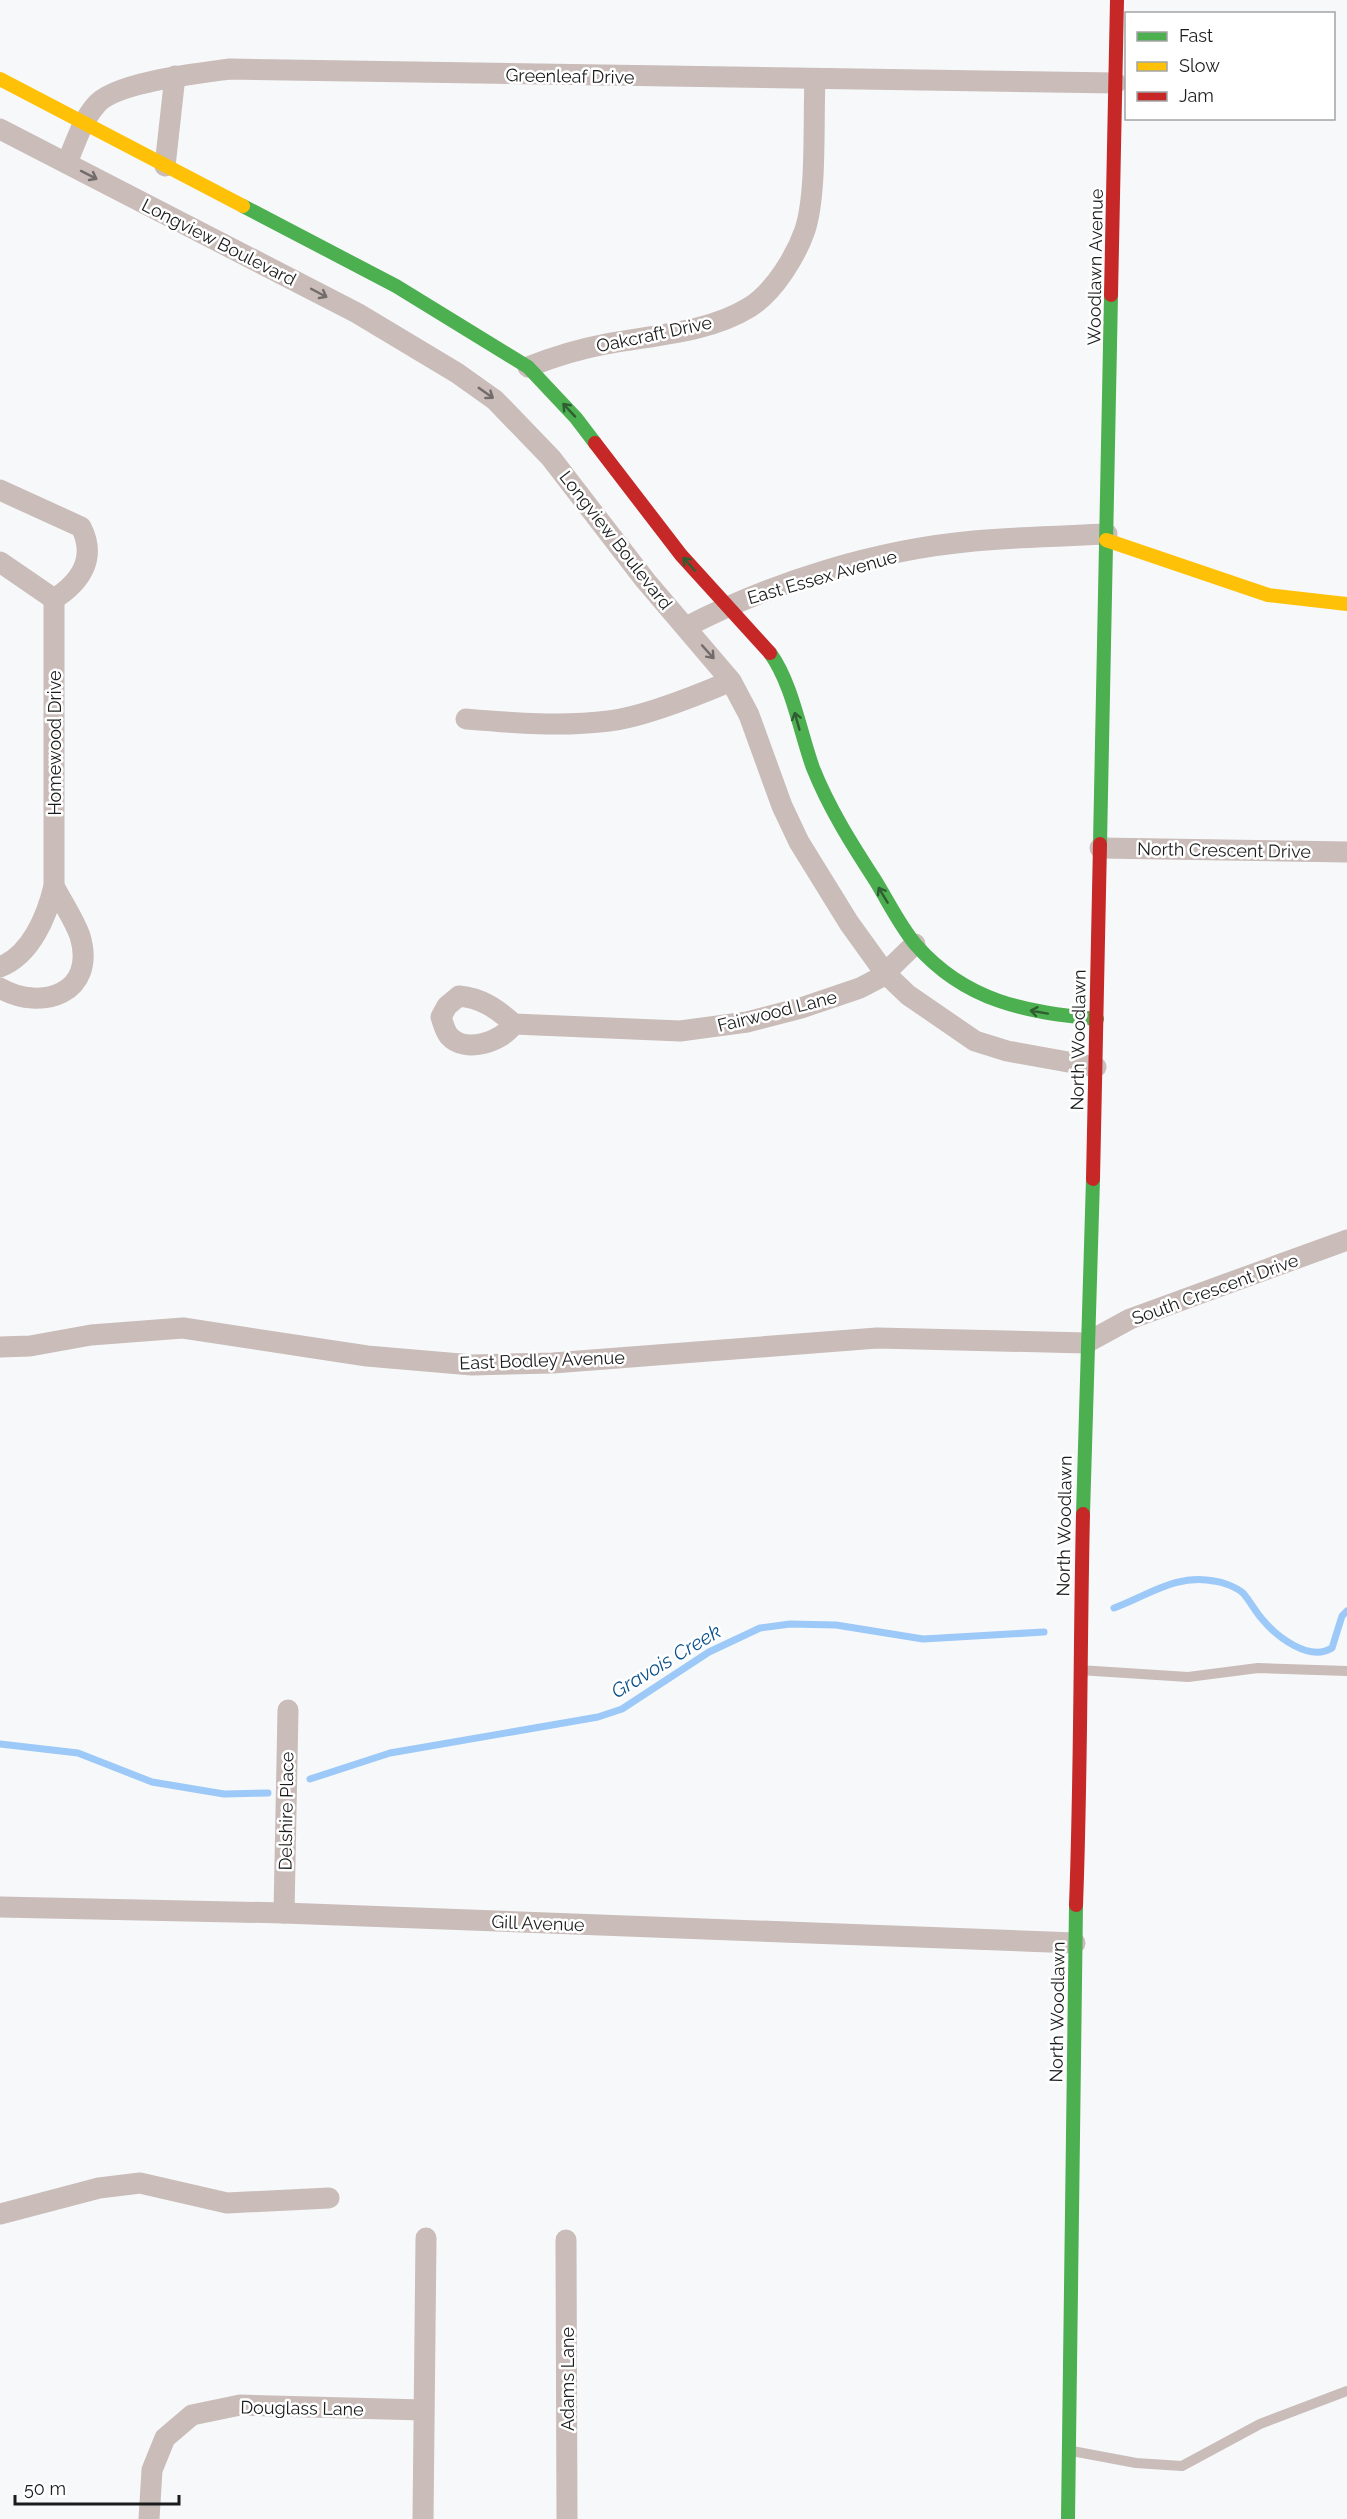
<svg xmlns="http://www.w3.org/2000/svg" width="1347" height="2519" font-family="Raleway,sans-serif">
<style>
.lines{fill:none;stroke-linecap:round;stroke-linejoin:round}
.stream{stroke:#9cc9f7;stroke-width:7}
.lane{stroke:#c9bcb9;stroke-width:10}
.street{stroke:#c9bcb9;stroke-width:21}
.fast{stroke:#4caf50;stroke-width:14}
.slow{stroke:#ffc107;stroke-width:14}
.jam{stroke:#c62828;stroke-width:14}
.oneway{stroke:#726c6a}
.oneway2{stroke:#305e33}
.labels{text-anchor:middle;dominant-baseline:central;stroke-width:5;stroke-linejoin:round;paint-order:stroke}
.street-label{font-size:18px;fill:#1a1b1c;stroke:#fff}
.water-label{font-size:20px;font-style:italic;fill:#0b528c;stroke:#fff}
</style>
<rect width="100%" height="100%" fill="#f6f8fa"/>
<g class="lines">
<g class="stream">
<path d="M1114,1608C1147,1596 1177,1573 1214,1581C1223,1582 1236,1587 1243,1593C1250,1601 1255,1611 1262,1619C1277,1637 1309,1662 1332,1648L1342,1616L1347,1611"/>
<path d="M0,1744L78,1753L152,1782L224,1794L268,1793"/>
<path d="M310,1779L390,1753L598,1717L622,1709L709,1652L760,1628L790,1624L836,1625L923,1639L1044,1632"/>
</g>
<g class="lane">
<path d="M1079,1670L1188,1677L1258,1668L1347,1671"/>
<path d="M1072,2451L1136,2463L1182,2466L1260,2424L1347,2391"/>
</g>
<g class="street">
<path d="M0,129L357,313L457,373L495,400L551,458L645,580L731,681L749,715L782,806L799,842L849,923L885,973L908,995L975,1041L1007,1051L1096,1067"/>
<path d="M67,163C75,144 82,121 96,105C114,82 200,73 230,69L1116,83"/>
<path d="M165,166L175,76"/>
<path d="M528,367C553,357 579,349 606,344C654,335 708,333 750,307C774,292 796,256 805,230C817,193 813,121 815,80"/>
<path d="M0,490L81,527C97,558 81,582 54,599"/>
<path d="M0,562L54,599"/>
<path d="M686,627C773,582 875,550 974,541C1018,537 1063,536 1107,534"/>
<path d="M466,719C514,723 561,727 609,721C644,717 698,695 731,681"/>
<path d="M1100,848L1347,852"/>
<path d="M0,967C31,955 47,916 54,886V599"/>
<path d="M0,988C42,1012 97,993 80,936C74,919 62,902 54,886"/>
<path d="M514,1024C497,1009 482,998 459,996L447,1006L441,1017C443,1023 445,1031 449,1036C465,1054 502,1042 514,1024L680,1031L747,1022L801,1008L860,988L881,977L915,944"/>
<path d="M0,1347L30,1346L91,1335L183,1328L367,1356L472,1365L553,1363L877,1338L1086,1343L1130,1319L1347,1240"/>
<path d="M0,1907L284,1913L1075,1943"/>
<path d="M284,1913L288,1710"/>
<path d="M0,2214L99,2188L140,2183L227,2203L329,2198"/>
<path d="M566,2240L567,2519"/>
<path d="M149,2519L152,2470L165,2438L192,2415L240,2405L423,2410"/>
<path d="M423,2519L426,2238"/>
</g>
<g class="fast">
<path d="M243,206L396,286L528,367L576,418L595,443"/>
<path d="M770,653C792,683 800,732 813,768C829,808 851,843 875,880C888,901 900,926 916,945C966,1002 1026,1012 1097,1019"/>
<path d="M1100,844L1111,295"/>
<path d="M1083,1514L1093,1179"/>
<path d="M1068,2519L1076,1905"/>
</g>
<g class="slow">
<path d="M0,79L243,206"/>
<path d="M1106,540L1268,595L1347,604"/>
</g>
<g class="jam">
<path d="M1111,295L1117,0"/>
<path d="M595,443L681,555L770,653"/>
<path d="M1093,1179L1100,844"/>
<path d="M1076,1905C1081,1775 1080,1645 1083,1514"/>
</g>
</g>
<defs><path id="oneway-shaft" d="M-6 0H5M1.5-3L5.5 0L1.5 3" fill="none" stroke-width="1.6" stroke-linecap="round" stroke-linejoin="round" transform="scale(1.5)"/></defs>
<g class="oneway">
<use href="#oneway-shaft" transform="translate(89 175) rotate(27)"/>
<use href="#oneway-shaft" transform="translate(319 293) rotate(28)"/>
<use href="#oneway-shaft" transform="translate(486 393) rotate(35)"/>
<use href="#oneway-shaft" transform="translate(708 652) rotate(48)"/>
</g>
<g class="oneway2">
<use href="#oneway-shaft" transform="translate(569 410) rotate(-133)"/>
<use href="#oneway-shaft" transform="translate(689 564) rotate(-132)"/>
<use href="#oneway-shaft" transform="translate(797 721) rotate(-106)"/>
<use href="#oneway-shaft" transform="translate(883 895) rotate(-121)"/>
<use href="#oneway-shaft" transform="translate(1039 1012) rotate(-170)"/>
</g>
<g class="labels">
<g class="street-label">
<text transform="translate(570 76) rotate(1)">Greenleaf Drive</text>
<text transform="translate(219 242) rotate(27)">Longview Boulevard</text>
<text transform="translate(1095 267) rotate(-89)">Woodlawn Avenue</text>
<text transform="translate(654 334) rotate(-12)">Oakcraft Drive</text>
<text transform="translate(616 540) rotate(52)">Longview Boulevard</text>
<text transform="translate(822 577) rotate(-16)">East Essex Avenue</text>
<text transform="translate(54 743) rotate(-90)">Homewood Drive</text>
<text transform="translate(1224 850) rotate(1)">North Crescent Drive</text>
<text transform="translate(777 1011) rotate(-14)">Fairwood Lane</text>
<text transform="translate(1078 1040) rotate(-89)">North Woodlawn</text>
<text transform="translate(1215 1289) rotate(-20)">South Crescent Drive</text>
<text transform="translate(542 1360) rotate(-2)">East Bodley Avenue</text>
<text transform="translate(1064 1526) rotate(-89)">North Woodlawn</text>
<text transform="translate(286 1811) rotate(-89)">Delshire Place</text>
<text transform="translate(538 1923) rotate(2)">Gill Avenue</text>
<text transform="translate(1057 2012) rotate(-89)">North Woodlawn</text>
<text transform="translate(567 2379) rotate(-90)">Adams Lane</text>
<text transform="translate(302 2408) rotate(1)">Douglass Lane</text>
</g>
<g class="water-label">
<text transform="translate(666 1661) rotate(-31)">Gravois Creek</text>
</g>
</g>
<rect x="1125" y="12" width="210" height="108" fill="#ffffff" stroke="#a3a4a4" stroke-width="1.5"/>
<rect x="1137" y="32" width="30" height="9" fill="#4caf50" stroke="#a3a4a4" stroke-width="1.5"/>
<text x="1179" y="42" font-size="18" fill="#1a1b1c">Fast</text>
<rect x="1137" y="62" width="30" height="9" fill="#ffc107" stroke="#a3a4a4" stroke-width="1.5"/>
<text x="1179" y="72" font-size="18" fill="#1a1b1c">Slow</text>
<rect x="1137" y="92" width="30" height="9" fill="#c62828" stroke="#a3a4a4" stroke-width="1.5"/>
<text x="1179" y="102" font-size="18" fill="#1a1b1c">Jam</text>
<path d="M15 2495v9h164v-9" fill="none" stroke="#1a1b1c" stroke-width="3"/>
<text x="24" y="2495" font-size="18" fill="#1a1b1c" stroke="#ffffff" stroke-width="4.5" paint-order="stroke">50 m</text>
</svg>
